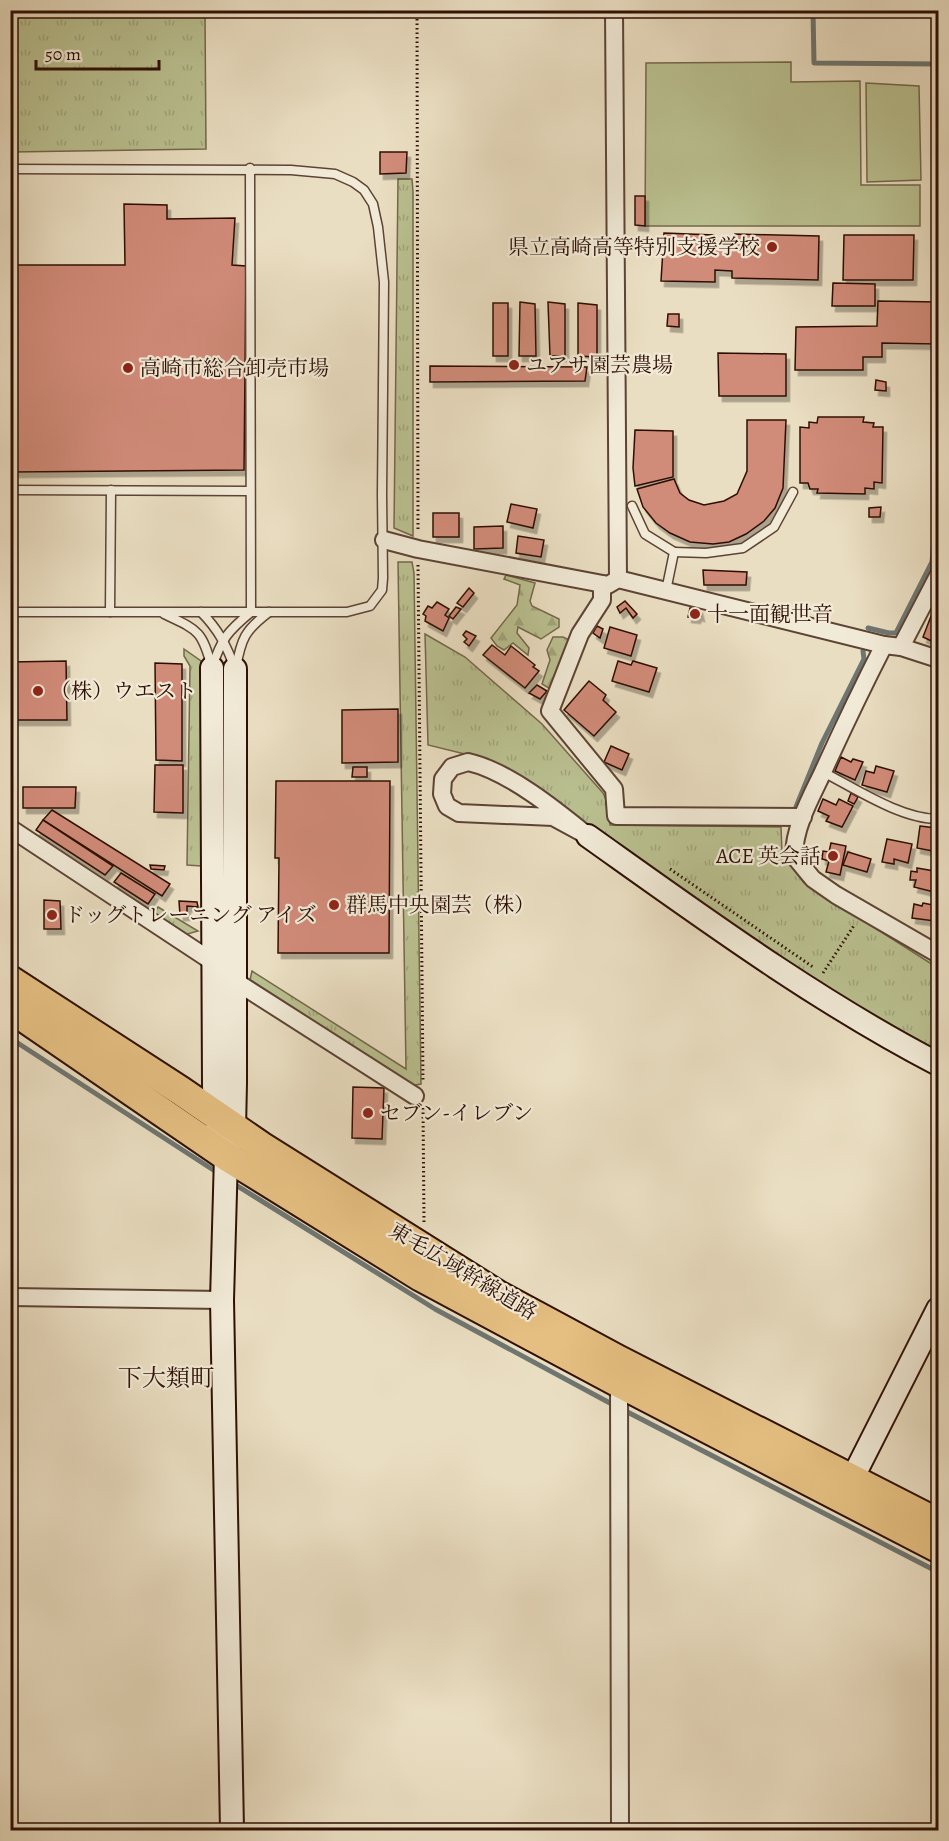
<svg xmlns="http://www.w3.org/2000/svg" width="949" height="1841" font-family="Alegreya,'Noto Serif JP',serif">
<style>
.grass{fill:url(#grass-tufts);stroke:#74684a;stroke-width:1.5}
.forest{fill:url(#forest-firs);stroke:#74684a;stroke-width:1.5}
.garden{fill:#bac090;stroke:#74684a;stroke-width:1.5}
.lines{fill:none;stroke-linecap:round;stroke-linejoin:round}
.stream{stroke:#6e7671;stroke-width:5}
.building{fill:#d18b79;stroke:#2e0f04;stroke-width:1.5;filter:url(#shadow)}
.lane-casing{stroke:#5d4334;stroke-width:11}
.street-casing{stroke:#5d4334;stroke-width:20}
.secondary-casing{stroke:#2e0f04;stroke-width:26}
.highway-casing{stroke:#2e0f04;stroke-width:32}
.path{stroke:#2e0f04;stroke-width:3;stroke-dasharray:1.5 3;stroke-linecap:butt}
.lane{stroke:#f1ead7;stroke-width:8}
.street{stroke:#f1ead7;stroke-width:16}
.secondary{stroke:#f1ead7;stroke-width:22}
.highway{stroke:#e5bf81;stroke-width:28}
.poi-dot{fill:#8f2418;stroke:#f1ead7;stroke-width:2}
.labels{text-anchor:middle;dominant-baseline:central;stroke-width:4.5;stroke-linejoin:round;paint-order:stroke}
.poi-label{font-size:21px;fill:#2e0f04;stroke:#f1ead7;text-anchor:start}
.street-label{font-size:21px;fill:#2e0f04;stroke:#f1ead7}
.quarter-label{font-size:24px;fill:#2e0f04;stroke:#f1ead7}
</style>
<defs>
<pattern id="grass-tufts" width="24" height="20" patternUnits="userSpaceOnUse" patternTransform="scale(1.5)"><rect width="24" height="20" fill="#bac090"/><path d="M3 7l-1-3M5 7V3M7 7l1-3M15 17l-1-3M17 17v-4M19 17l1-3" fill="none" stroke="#a0a47b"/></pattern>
<pattern id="forest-firs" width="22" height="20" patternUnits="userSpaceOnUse" patternTransform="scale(1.5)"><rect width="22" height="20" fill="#bac090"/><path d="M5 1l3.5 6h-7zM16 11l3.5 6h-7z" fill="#a0a47b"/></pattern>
<filter id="shadow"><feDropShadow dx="3.5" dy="5.5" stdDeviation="0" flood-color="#0004"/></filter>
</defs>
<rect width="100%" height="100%" fill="#eadec2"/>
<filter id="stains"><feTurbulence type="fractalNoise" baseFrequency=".00333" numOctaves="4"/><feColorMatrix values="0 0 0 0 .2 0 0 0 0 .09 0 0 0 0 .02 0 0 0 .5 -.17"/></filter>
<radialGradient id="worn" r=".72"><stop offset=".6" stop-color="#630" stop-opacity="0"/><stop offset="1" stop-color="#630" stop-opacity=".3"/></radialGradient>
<g class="grass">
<path d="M10,11H205L206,149L11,152Z"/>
<path d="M398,179H412L413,192V536L394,528Z"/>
<path d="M398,562H412L414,573L421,1084L409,1086L250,980L252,971L406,1069Z"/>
<path d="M425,634L465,657L542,724L603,793L608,804L610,825L781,827L782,853L804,883L938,968V1054L808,978L485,759L428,745Z"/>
<path d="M184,649L201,661V866L187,865L190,666L184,656Z"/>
<path d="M158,907L198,931L184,935L153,916Z"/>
</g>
<g class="forest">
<path d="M506,575L535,583L530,601L532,606L559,619V627L541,639L518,627L517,633L529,648L528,655L513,643L504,650L497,646L491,638L517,605L520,585L504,579Z"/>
<path d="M553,637H563L574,642L552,690L542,684L550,660L547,650Z"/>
</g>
<g class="garden">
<path d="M791,62V82L860,81L861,185H920V226H645L646,63Z"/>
<path d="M866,83L919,86L921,180L867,182Z"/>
</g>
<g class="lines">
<g class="stream">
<path d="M813,10L814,63L938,64V139"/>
<path d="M935,574L938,545"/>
<path d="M868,628L889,633H896L932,562L938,495"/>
<path d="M796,807L822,743L864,659L863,651"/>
<path d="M10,1038L218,1173"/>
<path d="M231,1182L435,1309L608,1402L938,1572"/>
</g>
</g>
<g class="building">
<path d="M380,152H407L406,173L380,174Z"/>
<path d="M635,196H645V226L635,225Z"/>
<path d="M124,204L167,205V219L235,218L232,265L246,266L244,470L10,472V265H125Z"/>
<path d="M664,233L714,235L716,248L735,249V234L819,236L818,280L732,278V271L715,270V282L661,281Z"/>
<path d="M844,235H914L913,280H843Z"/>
<path d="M833,283L875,284V306H832Z"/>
<path d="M878,301L938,302V344L882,343V357H863V370H795L796,327L877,326Z"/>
<path d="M520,302L535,304L536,356H519Z"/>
<path d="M548,302L565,304V356H550Z"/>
<rect x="493" y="303" width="15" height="53"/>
<path d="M578,303L597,305V357L578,356Z"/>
<path d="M668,314H679V327L667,326Z"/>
<path d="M718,353L786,354V396H719Z"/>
<path d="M430,366L587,367L585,381L430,382Z"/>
<path d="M876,380L886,382V391L875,390Z"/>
<path d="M818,417H864L863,422L874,423L873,427H883L882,483L874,482V489L865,488V494L817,493L818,489H810L808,483H800V427L809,428V422L817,423Z"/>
<path d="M747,420H786L783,488L775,508L764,521L746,534L729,542L713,544L690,542L670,533L656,523L643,507L637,489L674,479L680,493L689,500L704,505L724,501L737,494L747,471Z"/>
<path d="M635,430L673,431V477L635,486L633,468Z"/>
<path d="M511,504L537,509L533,528L507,522Z"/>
<path d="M881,507L880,517H869V508Z"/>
<rect x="433" y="513" width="26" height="24"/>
<path d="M503,526V548L474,549V527Z"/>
<path d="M518,536L544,540L541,557L516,553Z"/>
<path d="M703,570L747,572L746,585H704Z"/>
<path d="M469,588L474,593L463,607L457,603Z"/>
<path d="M625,601L637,614L633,618L626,608L620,613L617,607Z"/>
<path d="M437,602L449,609L445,615L449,618L443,631L425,621L426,616L423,614L428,606L432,608Z"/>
<path d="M456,607L461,609L453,619L449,616Z"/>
<path d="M690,608H699L701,616L698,615L697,618L688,617Z"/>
<path d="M933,611L938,613V644L923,637Z"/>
<path d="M597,626L603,629L600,638L593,633Z"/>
<path d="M610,627L637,635L631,656L604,648Z"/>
<path d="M466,631L476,636L469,646L464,642L467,639L463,635Z"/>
<path d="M492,645L505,655L511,646L535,665L533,667L539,671L525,688L483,655Z"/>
<path d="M66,661L67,720H10V662Z"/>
<path d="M618,661L631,665L633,661L657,668L649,692L612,681Z"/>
<path d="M155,663L182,664V761L156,760Z"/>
<path d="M589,681L606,695L603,700L616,712L594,736L564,710Z"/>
<path d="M537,685L547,691L540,699L529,693Z"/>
<path d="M398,709V762L342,763V710Z"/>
<path d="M611,746L629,754L622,770L604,762Z"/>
<path d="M841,757L851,762L853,759L863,762L855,780L835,771Z"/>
<path d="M155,765H183V813L154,812Z"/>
<path d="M876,766L894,771L887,792L862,785L866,771L874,773Z"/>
<path d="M353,767H367V777H352Z"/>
<path d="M276,781H390L389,953H278L279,858H275Z"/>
<path d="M23,787H76L75,808H23Z"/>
<path d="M851,793L858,797L854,804L848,801Z"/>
<path d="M823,799L836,805L839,799L853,806L842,827L826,821L829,816L818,811Z"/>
<path d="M52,810L170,884L162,896L43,820Z"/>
<path d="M43,820L113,866L105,875L36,830Z"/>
<path d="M920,826L936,828L934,836L938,837V852L917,848Z"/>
<path d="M887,839L912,844L908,863L894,859V864L882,862Z"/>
<path d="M831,843L846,846L840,875L826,872L829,861L822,859L823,851L829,852Z"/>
<path d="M848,852L871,859L867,872L843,865Z"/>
<path d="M150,865L165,866L164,870L151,869Z"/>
<path d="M917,868L934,871V874H938V893L914,887L916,880H910L911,871L917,872Z"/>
<path d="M121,873L155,894L148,904L114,882Z"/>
<path d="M44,900L60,901L61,929H44Z"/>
<path d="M179,901L197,902L198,907L187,906V915H180Z"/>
<path d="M923,903L938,906L935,921L912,918L914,904L922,906Z"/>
<path d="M353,1087L384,1088L382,1139L352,1138Z"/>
</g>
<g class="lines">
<g class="lane-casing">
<g id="lane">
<path d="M10,169L291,170L335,174L353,182L364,190L373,204L378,227L384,282L382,494L383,578L382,590L370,606L347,612H10"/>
<path d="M10,490L250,491"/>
<path d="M632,506L645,534L674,552L666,591"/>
<path d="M674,552L706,553L743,548L774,527L793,492"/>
<path d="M110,612L111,490"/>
<path d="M201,612C218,629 227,646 235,669"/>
<path d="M164,614C198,630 202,630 212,668"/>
<path d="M212,668C221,639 228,631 251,612L250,168"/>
<path d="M236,668C241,639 245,630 269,612"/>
<path d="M823,772C856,789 901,819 938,819"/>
</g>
</g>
<g class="street-casing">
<g id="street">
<path d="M614,10L618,579"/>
<path d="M384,540L418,549L608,585L618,579L884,645L901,647L938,659"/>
<path d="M602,584V600L580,634L550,711L614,789L616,816L803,817"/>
<path d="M884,645C862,688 842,730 822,774C810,799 794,828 794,856L813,879L836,895L938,954"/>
<path d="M901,647L938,576"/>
<path d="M468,762C508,771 556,810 588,836L553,817L459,813L447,806L442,794L443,779L452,767Z"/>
<path d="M10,828L213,962L235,981L415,1096"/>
<path d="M10,1297L222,1300"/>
<path d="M619,1383L620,1830"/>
</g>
</g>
<g class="secondary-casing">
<g id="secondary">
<path d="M212,668L214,1085L215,1115L218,1125"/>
<path d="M588,836C702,917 815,1000 938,1064"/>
<path d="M852,1479L938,1309"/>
<path d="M232,1830L222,1300L226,1156L234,1128L235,1083V669"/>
</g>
</g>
<g class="highway-casing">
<g id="highway">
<path d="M10,980L181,1091L261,1146L498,1295L617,1359L938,1523"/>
<path d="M10,1008L226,1156L421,1277L619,1383L938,1548"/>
</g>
</g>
<g class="path">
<path d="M417,10L418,532"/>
<path d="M418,565L423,1081"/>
<path d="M670,869L813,967"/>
<path d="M823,973L855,924"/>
<path d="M423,1108L424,1222"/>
</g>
<use href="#lane" class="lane"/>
<use href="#street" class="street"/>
<use href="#secondary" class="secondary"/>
<use href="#highway" class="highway"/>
</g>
<g class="poi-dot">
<circle cx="772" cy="247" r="6"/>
<circle cx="514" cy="365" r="6"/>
<circle cx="128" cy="368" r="6"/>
<circle cx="695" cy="614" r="6"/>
<circle cx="38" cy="691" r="6"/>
<circle cx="833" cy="856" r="6"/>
<circle cx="334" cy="905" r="6"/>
<circle cx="52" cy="915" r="6"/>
<circle cx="368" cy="1113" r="6"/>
</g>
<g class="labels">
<g class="poi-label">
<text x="760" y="247" text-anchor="end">県立高崎高等特別支援学校</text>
<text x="526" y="365">ユアサ園芸農場</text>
<text x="140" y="368">高崎市総合卸売市場</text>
<text x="707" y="614">十一面観世音</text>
<text x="50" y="691">（株）ウエスト</text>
<text x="821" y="856" text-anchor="end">ACE 英会話</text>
<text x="346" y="905">群馬中央園芸（株）</text>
<text x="64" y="915">ドッグトレーニング アイズ</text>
<text x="380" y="1113">セブン-イレブン</text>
</g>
<g class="street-label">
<text transform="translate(463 1271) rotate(31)">東毛広域幹線道路</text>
</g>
<g class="quarter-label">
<text x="166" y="1378">下大類町</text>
</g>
</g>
<rect width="949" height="1841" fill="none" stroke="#eadec2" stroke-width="36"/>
<rect x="12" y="12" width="925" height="1817" fill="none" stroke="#2e0f04" stroke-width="3"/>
<rect x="18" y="18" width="913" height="1805" fill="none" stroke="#2e0f04" stroke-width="1.5"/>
<path d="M36 60v9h123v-9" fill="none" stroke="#2e0f04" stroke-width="3"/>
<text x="45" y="60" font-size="18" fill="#2e0f04" stroke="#f1ead7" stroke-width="4.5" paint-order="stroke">50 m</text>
<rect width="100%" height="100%" filter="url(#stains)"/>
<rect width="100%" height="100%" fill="url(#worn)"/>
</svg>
